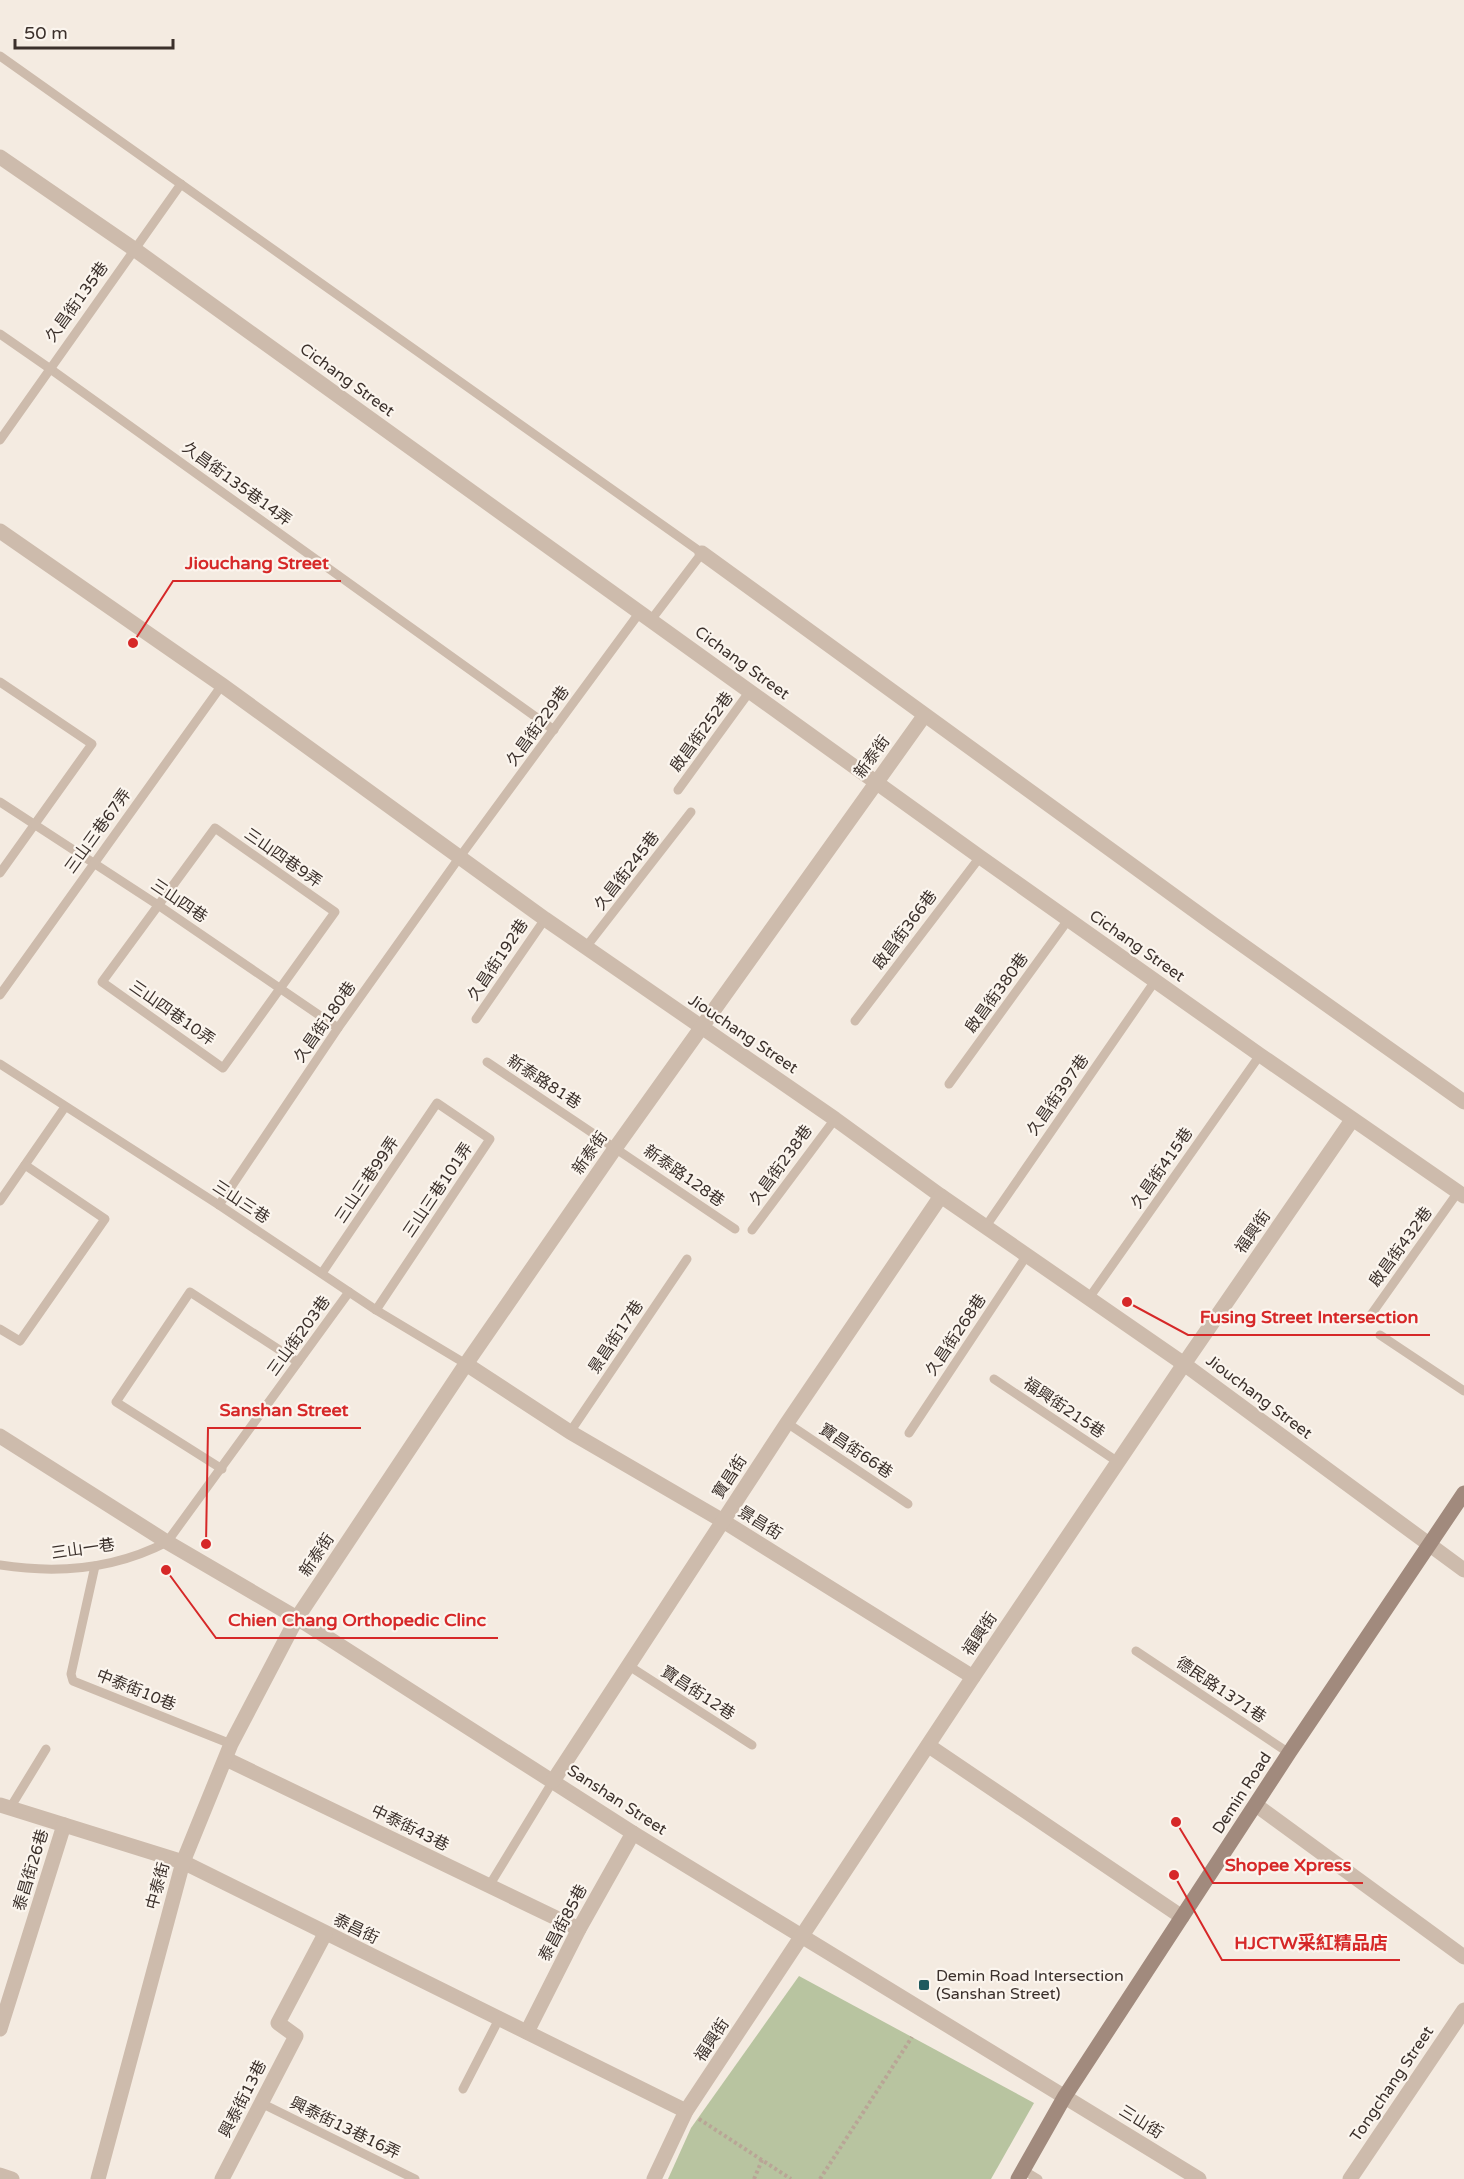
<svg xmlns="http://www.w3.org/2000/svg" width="1464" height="2179" font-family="'Varela Round','Noto Sans TC',sans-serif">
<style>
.green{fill:#b8c4a0}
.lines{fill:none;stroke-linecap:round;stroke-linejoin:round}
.path{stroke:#b9a596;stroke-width:4;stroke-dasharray:3 3;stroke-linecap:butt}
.lane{stroke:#cdbbac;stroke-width:9}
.street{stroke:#cdbbac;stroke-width:15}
.secondary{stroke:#a18a7d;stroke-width:15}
.poi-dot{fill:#1f5a5e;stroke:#fbf5ee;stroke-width:2}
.labels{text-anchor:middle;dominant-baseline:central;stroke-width:4.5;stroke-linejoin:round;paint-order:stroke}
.street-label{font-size:16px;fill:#3b302b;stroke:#fbf5ee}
.poi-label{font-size:16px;fill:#3b302b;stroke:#fbf5ee;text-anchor:start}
.leader{fill:none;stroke:#d62828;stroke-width:2}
.callout-dot{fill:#d62828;stroke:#fbf5ee;stroke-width:2}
.callout-label{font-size:18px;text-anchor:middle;font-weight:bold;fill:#d62828;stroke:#fbf5ee;stroke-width:4.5;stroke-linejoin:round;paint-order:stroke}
</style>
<rect width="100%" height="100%" fill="#f4ebe1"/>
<path class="green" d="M799,1976L1034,2103L991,2179H668L691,2128Z"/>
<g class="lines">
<g class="path">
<path d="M699,2119L791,2179"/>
<path d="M754,2179L762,2160"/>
<path d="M820,2179L912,2037"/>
</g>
<g class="lane">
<path d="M0,56L702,553L651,620"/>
<path d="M0,334L49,368L554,730"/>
<path d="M0,440L181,184"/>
<path d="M0,682L92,744L0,873"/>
<path d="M678,790L750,691"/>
<path d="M0,802L158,905L338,1028"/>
<path d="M215,828L335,912L223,1068L102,982Z"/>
<path d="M586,947L691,812"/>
<path d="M0,995L222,685"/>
<path d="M476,1019L545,919"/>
<path d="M855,1021L980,857"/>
<path d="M487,1062L735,1229"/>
<path d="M0,1064L219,1205L376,1310L466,1364"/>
<path d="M949,1084L1068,920"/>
<path d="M0,1201L65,1107"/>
<path d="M219,1205L338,1028L459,858L640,612"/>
<path d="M986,1226L1155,981"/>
<path d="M752,1230L835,1119"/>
<path d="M322,1273L437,1103L490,1139L376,1310"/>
<path d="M1089,1298L1260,1055"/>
<path d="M1368,1319L1458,1192"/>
<path d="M0,1329L20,1341L105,1219L25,1165"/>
<path d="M1380,1335L1464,1391"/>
<path d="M994,1379L1118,1462"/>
<path d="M787,1423L908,1504"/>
<path d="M570,1432L687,1259"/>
<path d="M909,1433L1027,1255"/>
<path d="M222,1469L116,1402L190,1292L298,1362"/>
<path d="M0,1565C57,1574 115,1569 167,1542L349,1292"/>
<path d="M95,1566L71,1674L73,1681L231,1744"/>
<path d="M1136,1651L1289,1753"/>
<path d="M629,1666L752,1745"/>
<path d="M10,1808L46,1749"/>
<path d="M489,1886L553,1781"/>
<path d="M463,2089L499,2019"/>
<path d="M261,2103L415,2179"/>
<path d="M1023,2170L1038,2179"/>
</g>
<g class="street">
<path d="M0,157L134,249L980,857L1260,1055L1464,1196"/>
<path d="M0,531L222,685L545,919L835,1119L941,1196L1184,1364L1464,1570"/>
<path d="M702,553L1213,924L1464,1102"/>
<path d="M466,1364L570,1432L723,1521L973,1677"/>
<path d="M0,1436L167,1542L297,1618L633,1833L1199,2179"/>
<path d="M929,1746L1182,1917"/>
<path d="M226,1759L579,1929"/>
<path d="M553,1781L787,1423L941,1196"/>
<path d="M0,1805L183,1862L686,2111"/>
<path d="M1256,1805L1464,1957"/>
<path d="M0,2029L64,1825"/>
<path d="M527,2032L579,1929L633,1833"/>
<path d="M0,2175L12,2179"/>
<path d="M98,2179L183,1862L231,1744L297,1618L466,1364L616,1147L924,716"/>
<path d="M222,2179L296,2036L278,2023L325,1934"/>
<path d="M654,2179L686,2111L973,1677L1184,1364L1352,1120"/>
<path d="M1350,2179L1464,2010"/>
</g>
<path class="secondary" d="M1018,2179L1065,2096L1289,1753L1464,1493"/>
</g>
<rect class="poi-dot" x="918" y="1979" width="12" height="12" rx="3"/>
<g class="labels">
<g class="street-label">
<text transform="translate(77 302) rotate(-54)">久昌街135巷</text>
<text transform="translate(347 380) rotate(36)">Cichang Street</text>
<text transform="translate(237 484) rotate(36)">久昌街135巷14弄</text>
<text transform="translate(742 663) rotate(36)">Cichang Street</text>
<text transform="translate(538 726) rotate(-54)">久昌街229巷</text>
<text transform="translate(702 732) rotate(-54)">啟昌街252巷</text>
<text transform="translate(872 757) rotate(-54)">新泰街</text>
<text transform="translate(98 831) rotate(-54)">三山三巷67弄</text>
<text transform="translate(283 858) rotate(35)">三山四巷9弄</text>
<text transform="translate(627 871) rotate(-52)">久昌街245巷</text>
<text transform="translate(179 901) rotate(34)">三山四巷</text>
<text transform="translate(905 930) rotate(-53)">啟昌街366巷</text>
<text transform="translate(1137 946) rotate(35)">Cichang Street</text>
<text transform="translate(498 960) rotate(-56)">久昌街192巷</text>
<text transform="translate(997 993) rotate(-54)">啟昌街380巷</text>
<text transform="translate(172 1013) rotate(35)">三山四巷10弄</text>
<text transform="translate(325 1022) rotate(-55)">久昌街180巷</text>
<text transform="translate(743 1034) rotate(34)">Jiouchang Street</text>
<text transform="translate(544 1082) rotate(33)">新泰路81巷</text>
<text transform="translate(1058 1095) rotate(-55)">久昌街397巷</text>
<text transform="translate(590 1153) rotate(-55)">新泰街</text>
<text transform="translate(781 1165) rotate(-54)">久昌街238巷</text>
<text transform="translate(1162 1168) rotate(-55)">久昌街415巷</text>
<text transform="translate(684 1176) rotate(35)">新泰路128巷</text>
<text transform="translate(367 1180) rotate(-56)">三山三巷99弄</text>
<text transform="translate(438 1190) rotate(-56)">三山三巷101弄</text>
<text transform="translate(241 1202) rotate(33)">三山三巷</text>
<text transform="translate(1253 1232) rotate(-55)">福興街</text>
<text transform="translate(1401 1247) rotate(-54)">啟昌街432巷</text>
<text transform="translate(956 1335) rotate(-56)">久昌街268巷</text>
<text transform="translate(299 1336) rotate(-54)">三山街203巷</text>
<text transform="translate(616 1337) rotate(-56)">景昌街17巷</text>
<text transform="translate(1259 1397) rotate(37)">Jiouchang Street</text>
<text transform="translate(1064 1408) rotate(34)">福興街215巷</text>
<text transform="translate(856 1451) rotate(34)">寶昌街66巷</text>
<text transform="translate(730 1477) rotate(-57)">寶昌街</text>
<text transform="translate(760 1523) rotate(32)">景昌街</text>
<text transform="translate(83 1549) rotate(-8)">三山一巷</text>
<text transform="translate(317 1555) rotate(-56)">新泰街</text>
<text transform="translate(980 1634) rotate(-56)">福興街</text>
<text transform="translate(136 1690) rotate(22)">中泰街10巷</text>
<text transform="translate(1221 1690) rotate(34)">德民路1371巷</text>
<text transform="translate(698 1693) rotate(33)">寶昌街12巷</text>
<text transform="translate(1242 1793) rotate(-57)">Demin Road</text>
<text transform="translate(617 1800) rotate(33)">Sanshan Street</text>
<text transform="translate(410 1828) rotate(26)">中泰街43巷</text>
<text transform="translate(31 1870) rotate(-73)">泰昌街26巷</text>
<text transform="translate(158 1886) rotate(-75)">中泰街</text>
<text transform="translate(563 1923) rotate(-62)">泰昌街85巷</text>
<text transform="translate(356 1929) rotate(26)">泰昌街</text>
<text transform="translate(712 2040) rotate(-56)">福興街</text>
<text transform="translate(1392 2084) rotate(-56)">Tongchang Street</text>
<text transform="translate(243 2099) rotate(-63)">興泰街13巷</text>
<text transform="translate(1141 2122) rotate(32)">三山街</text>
<text transform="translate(345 2128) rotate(26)">興泰街13巷16弄</text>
</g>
<g class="poi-label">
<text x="936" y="1976">Demin Road Intersection<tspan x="936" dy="18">(Sanshan Street)</tspan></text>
</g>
</g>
<path class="leader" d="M133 643L173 581H341M1127 1302L1188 1335H1430M206 1544L208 1428H361M166 1570L216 1638H498M1176 1822L1213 1883H1363M1174 1875L1222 1960H1400"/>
<g class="callout-dot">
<circle cx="133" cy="643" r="6"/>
<circle cx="1127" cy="1302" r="6"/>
<circle cx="206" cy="1544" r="6"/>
<circle cx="166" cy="1570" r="6"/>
<circle cx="1176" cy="1822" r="6"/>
<circle cx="1174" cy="1875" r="6"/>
</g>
<g class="callout-label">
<text x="257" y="569">Jiouchang Street</text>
<text x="1309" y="1323">Fusing Street Intersection</text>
<text x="284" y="1416">Sanshan Street</text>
<text x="357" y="1626">Chien Chang Orthopedic Clinc</text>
<text x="1288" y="1871">Shopee Xpress</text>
<text x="1311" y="1949">HJCTW采紅精品店</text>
</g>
<path d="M15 39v9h158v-9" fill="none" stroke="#3b302b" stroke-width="3"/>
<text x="24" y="39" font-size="18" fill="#3b302b" stroke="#fbf5ee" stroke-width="4.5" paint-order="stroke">50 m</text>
</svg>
